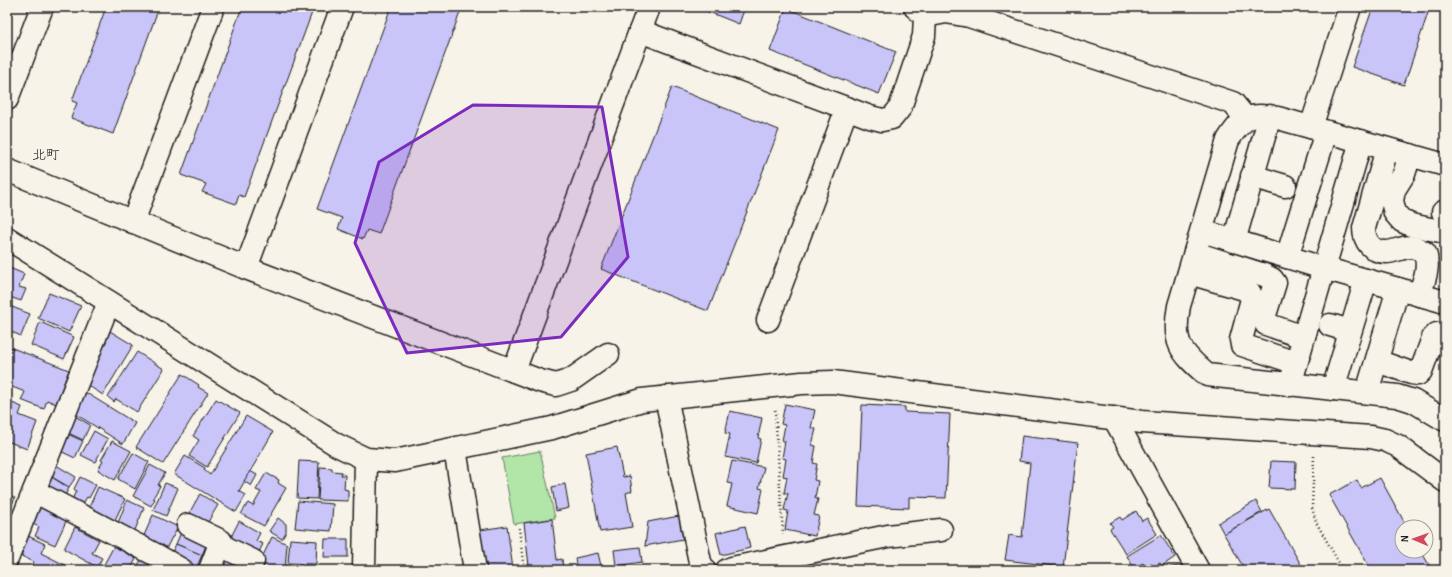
<svg xmlns="http://www.w3.org/2000/svg" width="1452" height="577" font-family="'Patrick Hand','Klee One',sans-serif">
<style>
.green{fill:#b1e6a8;stroke:#668162}
.building{fill:#c9c5f8;stroke:#1c1c1c}
.lines{fill:none;stroke-linecap:round;stroke-linejoin:round}
.minor-casing{stroke:#1c1c1c;stroke-width:25}
.path{stroke:#1c1c1c;stroke-width:2.5;stroke-dasharray:1 3;stroke-linecap:butt}
.minor{stroke:#f7f3e8;stroke-width:22}
.marked{fill:#7b2cbf;fill-opacity:0.2;stroke:#7b2cbf;stroke-width:3;stroke-linejoin:round}
.labels{text-anchor:middle;dominant-baseline:central;stroke-width:4;stroke-linejoin:round;paint-order:stroke}
.quarter-label{font-size:14px;fill:#1c1c1c;stroke:#f7f3e8}
</style>
<rect width="100%" height="100%" fill="#f7f3e8"/>
<filter id="ink" filterUnits="userSpaceOnUse"><feTurbulence type="fractalNoise" baseFrequency=".025" numOctaves="2"/><feDisplacementMap in="SourceGraphic" scale="8" xChannelSelector="R" yChannelSelector="G"/><feConvolveMatrix kernelMatrix="1 2 1 2 8 2 1 2 1" color-interpolation-filters="sRGB"/></filter>
<g filter="url(#ink)">
<path class="green" d="M540,451L555,518L514,524L502,458Z"/>
<g class="building">
<path d="M106,7H159L113,134L71,118L77,103L72,101Z"/>
<path d="M242,7H314L244,197L239,195L236,204L202,192L206,184L181,175Z"/>
<path d="M391,7H462L379,234L367,230L363,239L338,229L342,218L317,209Z"/>
<path d="M700,7H745L739,24L699,8Z"/>
<path d="M1373,7H1430L1404,85L1352,67Z"/>
<path d="M786,8L896,52L879,94L770,51Z"/>
<path d="M672,87L779,130L708,311L601,269Z"/>
<path d="M7,267L24,274L19,287L26,289L21,301L7,296Z"/>
<path d="M49,293L81,306L69,332L38,318Z"/>
<path d="M7,305L30,314L21,336L7,330Z"/>
<path d="M40,322L74,337L64,359L31,345Z"/>
<path d="M105,328L133,345L103,395L81,381Z"/>
<path d="M7,346L69,370L56,404L47,400L44,409L21,400L25,392L7,385Z"/>
<path d="M137,352L164,369L137,412L116,399L114,402L108,397Z"/>
<path d="M182,374L199,385L198,387L208,393L163,464L136,447Z"/>
<path d="M80,389L135,423L123,444L71,411Z"/>
<path d="M216,399L240,413L207,467L189,456L199,440L193,436Z"/>
<path d="M7,401L22,407L19,415L37,422L27,449L7,441Z"/>
<path d="M785,404L815,410L811,428L816,429L812,445L816,446L813,463L817,464L814,480L818,481L815,498L818,499L814,515L819,516L815,536L785,530L788,511L784,510L788,493H784L787,477L783,476L786,459L782,458L785,441H782L785,425L781,424Z"/>
<path d="M862,405L905,407V412L950,414L946,498L909,497V508L858,506Z"/>
<path d="M730,411L762,418L758,438L761,439L756,463L725,457L730,434L725,433Z"/>
<path d="M70,413L90,425L83,440L62,430Z"/>
<path d="M246,416L273,432L239,491L246,495L236,512L174,474L185,456L205,468L204,470L210,475Z"/>
<path d="M61,431L83,441L75,458L54,448Z"/>
<path d="M94,431L108,439L95,462L81,455Z"/>
<path d="M1022,436L1078,443L1063,567L1005,560L1009,535L1022,537L1030,463L1019,461Z"/>
<path d="M112,441L131,451L115,480L98,470L103,461L101,460Z"/>
<path d="M617,447L623,477L630,476L632,491L626,493L632,527L600,532L586,453Z"/>
<path d="M133,453L149,462L135,489L118,479Z"/>
<path d="M299,461L319,462L317,499L297,498Z"/>
<path d="M732,461L764,467L759,488L763,489L758,513L727,506L732,484L727,483Z"/>
<path d="M1271,461L1296,462L1295,489L1269,488Z"/>
<path d="M56,465L76,477L69,487L50,476Z"/>
<path d="M150,465L165,473L158,485L160,486L153,498L155,499L151,506L133,496Z"/>
<path d="M320,467L332,468V471L342,472L341,475H345L344,489L348,490V501L318,500Z"/>
<path d="M250,471L257,475L251,486L244,481Z"/>
<path d="M266,473L279,480L278,483L286,488L264,526L241,514L248,503L253,506L261,492L256,490Z"/>
<path d="M50,476L69,488L63,499L44,487Z"/>
<path d="M80,477L96,485L89,498L87,497L81,507L71,502L76,491L74,489Z"/>
<path d="M1380,478L1407,527H1402V551H1421L1432,570H1371L1329,495L1357,480L1361,488Z"/>
<path d="M165,483L178,488L166,516L153,510Z"/>
<path d="M565,484L569,508L556,511L552,487Z"/>
<path d="M98,487L125,499L113,524L87,512Z"/>
<path d="M7,494L15,498L7,516Z"/>
<path d="M200,494L218,505L205,527L187,517Z"/>
<path d="M127,500L144,508L133,535L116,528Z"/>
<path d="M298,501L333,504L331,531L295,528Z"/>
<path d="M1256,501L1262,512L1224,534L1218,523Z"/>
<path d="M38,503L68,517L55,545L35,536L39,527L29,522Z"/>
<path d="M1269,509L1304,570H1245L1224,534Z"/>
<path d="M1136,511L1142,521L1147,518L1157,534L1126,554L1110,529L1113,527L1110,523L1120,517L1122,520Z"/>
<path d="M153,515L178,527L173,537H172L165,551L142,540Z"/>
<path d="M679,516L683,539L645,546L648,522Z"/>
<path d="M278,518L286,524V532L282,539L269,531Z"/>
<path d="M552,519L557,560L562,559L563,570H535L534,565L529,566L524,523Z"/>
<path d="M239,521L260,533L256,541L263,544L257,556L229,541Z"/>
<path d="M507,526L513,569L485,570L480,530Z"/>
<path d="M745,526L750,548L721,555L716,533Z"/>
<path d="M75,527L99,540L92,553L102,558L97,567L64,549Z"/>
<path d="M182,530L208,541L202,555L176,544Z"/>
<path d="M24,534L45,544L41,553L65,565L63,570H30L34,562L15,553Z"/>
<path d="M1161,535L1175,557L1162,566L1160,563L1153,567L1151,563L1145,567L1143,563L1134,568L1127,556Z"/>
<path d="M272,537L287,544L285,570H256Z"/>
<path d="M290,539L317,541L316,564L288,563Z"/>
<path d="M325,539H348V557H324Z"/>
<path d="M176,544L202,555L196,569L170,557Z"/>
<path d="M114,546L136,559L130,570H101Z"/>
<path d="M640,547L642,562L616,566L614,550Z"/>
<path d="M598,553L602,570H577L575,558Z"/>
<path d="M220,555L239,563L236,570H214Z"/>
<path d="M141,560L157,569L156,570H135Z"/>
<path d="M288,565L312,566V570H288Z"/>
<path d="M685,566L687,570H669Z"/>
<path d="M1181,566V570L1152,569Z"/>
</g>
<g class="lines">
<g class="minor-casing">
<g id="minor">
<path d="M925,16L946,12L969,16L1233,103L1246,119"/>
<path d="M640,31L870,117L882,120L892,118L900,108L924,36L925,16L915,7"/>
<path d="M7,99L42,7"/>
<path d="M1311,127L1350,7"/>
<path d="M1387,149L1364,228C1364,241 1372,252 1386,252C1394,252 1402,247 1411,247C1416,247 1420,250 1425,253C1430,267 1424,281 1419,295"/>
<path d="M1410,155L1404,174L1394,190L1392,201L1395,213L1402,221L1411,225L1445,232"/>
<path d="M1445,165L1278,118C1250,113 1244,116 1228,140L1179,306C1172,342 1180,352 1207,375L1397,396L1413,401L1445,420"/>
<path d="M7,170L246,268L540,381L556,385L571,380L608,354"/>
<path d="M1252,176L1285,186"/>
<path d="M1443,212L1445,213"/>
<path d="M133,222L213,7"/>
<path d="M1202,231L1323,268L1445,302"/>
<path d="M7,238L337,445L366,459L395,461L552,428L642,400L802,383L833,382L1142,422L1371,437L1385,440L1398,446L1445,481"/>
<path d="M1234,241L1270,116"/>
<path d="M1195,253L1264,275L1272,279L1275,283L1264,318L1266,324L1303,337"/>
<path d="M1287,257L1326,132"/>
<path d="M246,268L342,7"/>
<path d="M1189,273L1244,289L1250,293L1252,299L1241,340L1242,345L1296,363"/>
<path d="M768,320L847,108"/>
<path d="M1330,325L1350,331"/>
<path d="M1377,361L1411,373L1418,374L1421,371L1433,338L1437,334L1445,335"/>
<path d="M514,371L649,7"/>
<path d="M1290,385L1361,141"/>
<path d="M1333,389L1366,280"/>
<path d="M1367,392L1398,289"/>
<path d="M666,397L700,562L704,570"/>
<path d="M1114,418L1198,570"/>
<path d="M455,449L475,570"/>
<path d="M34,491L156,555L182,570"/>
<path d="M188,525L221,541L210,570"/>
<path d="M220,545L253,561"/>
<path d="M7,559L109,302"/>
<path d="M364,570L366,459"/>
<path d="M727,570L732,568L888,536L941,530"/>
</g>
</g>
<g class="path">
<path d="M775,410L783,534"/>
<path d="M1314,456L1312,508L1316,522L1343,570"/>
<path d="M1443,503L1445,520"/>
<path d="M519,528L524,570"/>
</g>
<use href="#minor" class="minor"/>
</g>
</g>
<path class="marked" d="M473,105L602,107L628,257L561,337L407,353L355,243L379,162Z"/>
<g class="labels">
<g class="quarter-label">
<text x="46" y="153">北町</text>
</g>
</g>
<rect width="1452" height="577" fill="none" stroke="#f7f3e8" stroke-width="24"/>
<rect x="12" y="12" width="1428" height="553" fill="none" stroke="#1c1c1c" stroke-width="1.5" filter="url(#ink)"/>
<g transform="translate(1414 539) rotate(272)"><circle r="19" fill="#f7f3e8" stroke="#9f9d96"/>
<path d="M0-3L7 15L0 10L-7 15Z" fill="#d1495b"/>
<text y="-6" font-size="11" font-weight="bold" text-anchor="middle" fill="#1c1c1c">N</text>
</g>
</svg>
